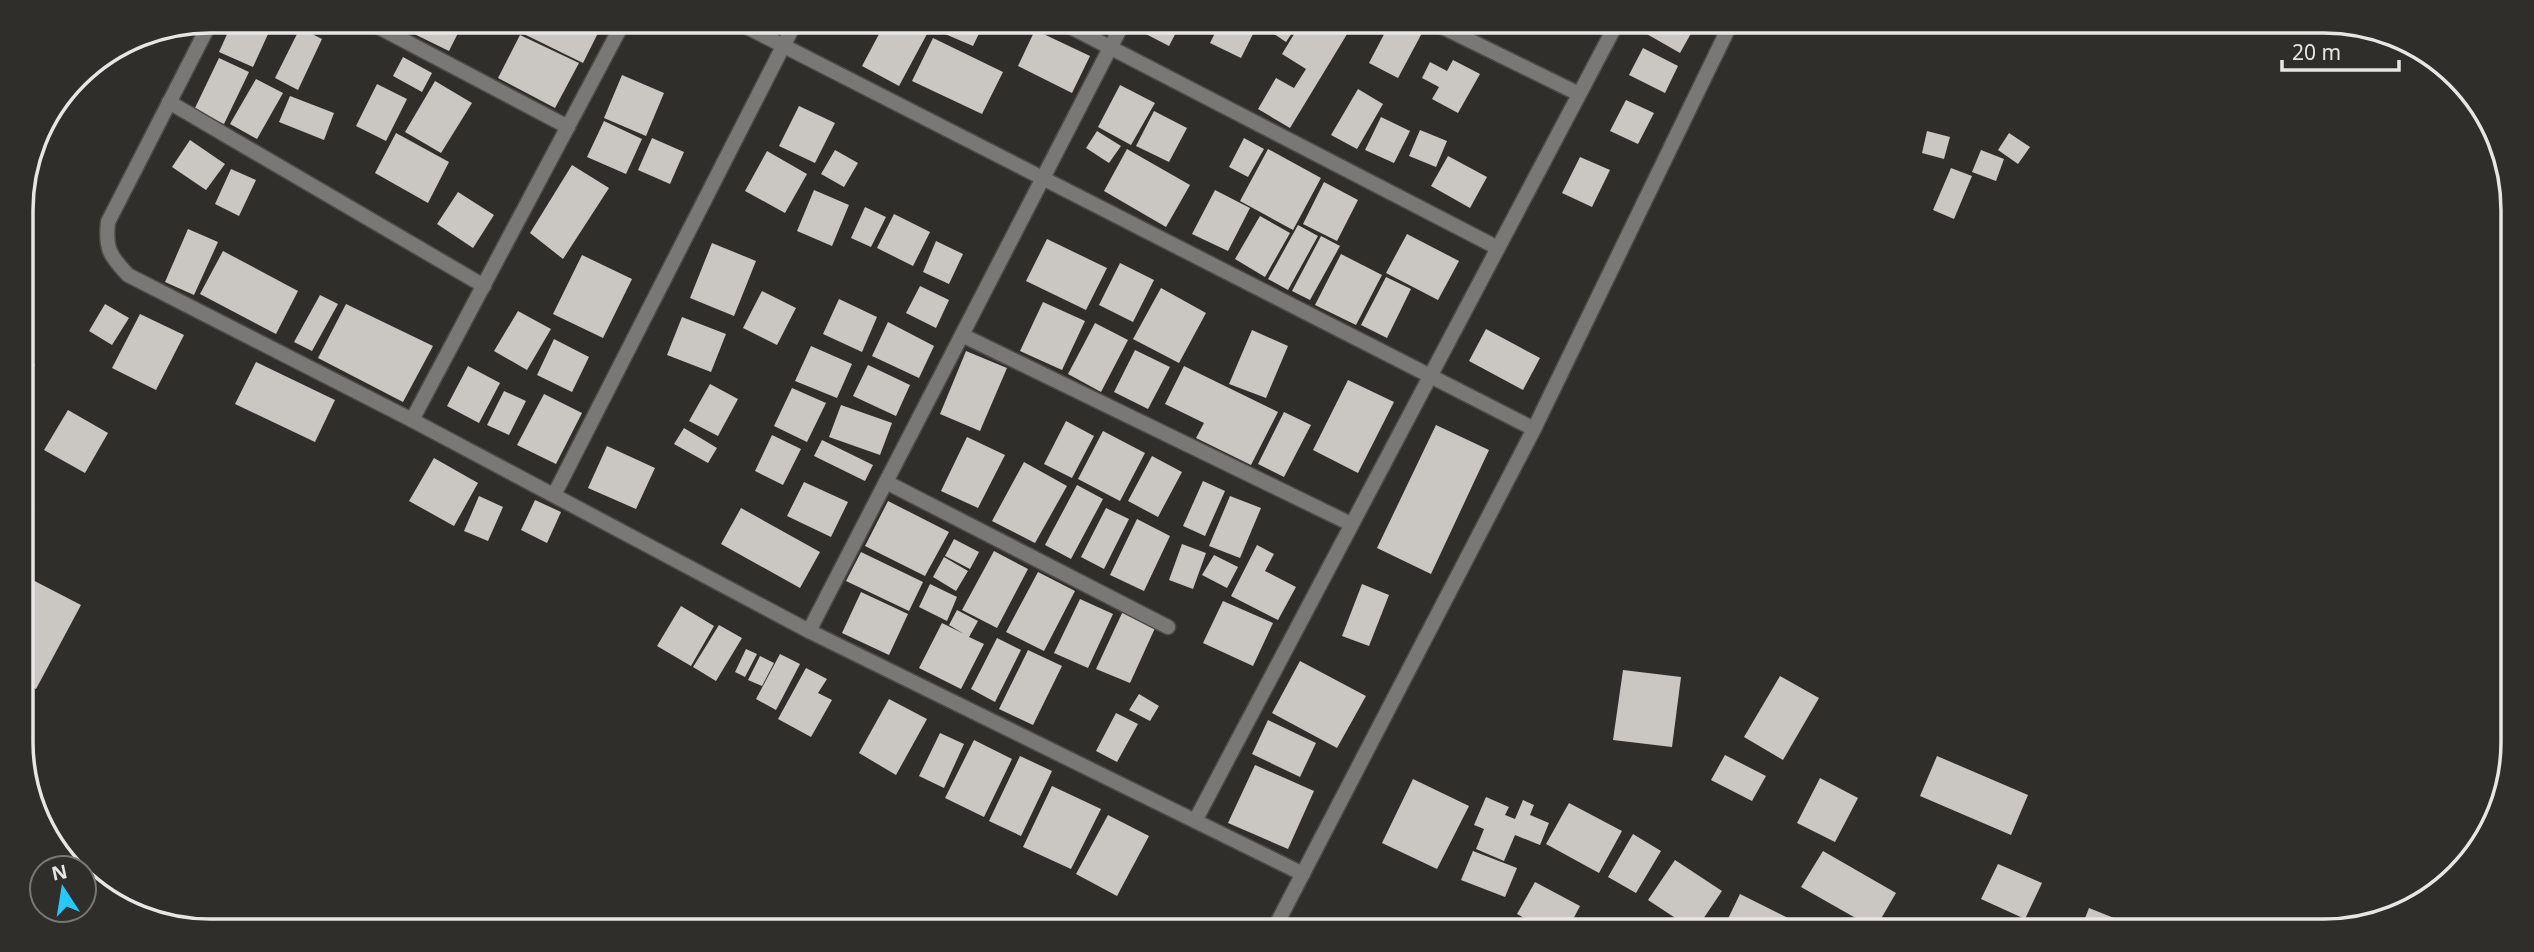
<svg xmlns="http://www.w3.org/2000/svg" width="2534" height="952" font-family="'Noto Sans',sans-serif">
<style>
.building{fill:#cac7c3}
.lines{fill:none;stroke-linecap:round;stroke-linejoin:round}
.street-casing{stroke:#4d4b48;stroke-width:17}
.street{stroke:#7a7877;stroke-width:14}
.rim{fill:none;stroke:#e7e6e4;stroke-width:3.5}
</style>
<rect width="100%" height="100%" fill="#302e2a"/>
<g class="building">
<path d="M233,21H274L253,67L219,52Z"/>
<path d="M410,21H464L449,51L406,30Z"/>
<path d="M497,21H604L583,63Z"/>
<path d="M886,21H901L927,34L899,86L862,66Z"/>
<path d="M943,21H985L973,46L938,31Z"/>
<path d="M1145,21H1182L1169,46L1140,31Z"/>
<path d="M1221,21H1226L1253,34L1241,58L1210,43Z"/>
<path d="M1261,21H1300L1286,42L1259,24Z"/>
<path d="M1302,21H1355L1290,128L1258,109L1276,78L1294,88L1306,69L1282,54Z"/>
<path d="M1391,21H1397L1422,33L1398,78L1369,63Z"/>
<path d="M1652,21H1698L1680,53L1645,33Z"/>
<path d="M300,28L322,39L298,90L275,78Z"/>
<path d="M1035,30L1090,56L1072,93L1018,66Z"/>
<path d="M520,35L579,63L555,108L498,78Z"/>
<path d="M933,38L1003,72L982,114L912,81Z"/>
<path d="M1643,48L1678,66L1665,93L1629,75Z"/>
<path d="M403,57L432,73L422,92L393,76Z"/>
<path d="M219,58L249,72L224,124L194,110Z"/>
<path d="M1453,60L1480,74L1458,113L1432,99L1439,87L1422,78L1430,62L1447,71Z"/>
<path d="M622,75L664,93L646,136L604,118Z"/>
<path d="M256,79L283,93L257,139L230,124Z"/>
<path d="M435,81L472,103L441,153L405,132Z"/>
<path d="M377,84L407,99L386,141L356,126Z"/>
<path d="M1120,85L1155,103L1131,145L1098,127Z"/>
<path d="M1358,89L1383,104L1357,149L1331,135Z"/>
<path d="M290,96L334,113L324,140L279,122Z"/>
<path d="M1626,100L1654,113L1638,144L1610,131Z"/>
<path d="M799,106L835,123L815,163L779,146Z"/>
<path d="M1154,111L1187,128L1169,162L1136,146Z"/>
<path d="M1381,117L1410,131L1394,163L1365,150Z"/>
<path d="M604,121L642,139L626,174L587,157Z"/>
<path d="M1420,130L1447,141L1436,167L1409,156Z"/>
<path d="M1097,131L1121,146L1109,163L1086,148Z"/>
<path d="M1927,131L1950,137L1944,159L1922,153Z"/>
<path d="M396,133L449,162L428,203L375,173Z"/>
<path d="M2009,133L2030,147L2018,164L1998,150Z"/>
<path d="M652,138L684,152L670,184L638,170Z"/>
<path d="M1244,138L1264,149L1248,177L1229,167Z"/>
<path d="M190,140L225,164L206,190L172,167Z"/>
<path d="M1127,149L1190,185L1166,227L1104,191Z"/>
<path d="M1268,149L1321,178L1293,230L1240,201Z"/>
<path d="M835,150L858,163L844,187L821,174Z"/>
<path d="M1981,150L2004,159L1996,181L1972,172Z"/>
<path d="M767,151L807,174L785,213L745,191Z"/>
<path d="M1448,156L1487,177L1470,208L1431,186Z"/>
<path d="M1580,157L1610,170L1592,207L1562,193Z"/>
<path d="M572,165L609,188L563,259L530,233Z"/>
<path d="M1951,168L1972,176L1954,219L1933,210Z"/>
<path d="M231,169L256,180L239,216L215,204Z"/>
<path d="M1324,182L1358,200L1337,241L1303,224Z"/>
<path d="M814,190L849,205L832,246L797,231Z"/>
<path d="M1215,190L1250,208L1228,251L1192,234Z"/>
<path d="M458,192L494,215L473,248L437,224Z"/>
<path d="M865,207L886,217L871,247L851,238Z"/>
<path d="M894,214L930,232L913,266L877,248Z"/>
<path d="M1260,216L1290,233L1265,277L1235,259Z"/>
<path d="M1298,225L1318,236L1288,290L1268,279Z"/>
<path d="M188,229L218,242L194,295L165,282Z"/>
<path d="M1407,234L1459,261L1438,300L1386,273Z"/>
<path d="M1321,236L1340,246L1310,300L1292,291Z"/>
<path d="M1047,239L1107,268L1086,310L1026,281Z"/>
<path d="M936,241L963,254L949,284L923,272Z"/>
<path d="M712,243L756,261L734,316L690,298Z"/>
<path d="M223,251L298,291L276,334L200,294Z"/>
<path d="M1341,254L1382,275L1356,325L1315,305Z"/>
<path d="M582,255L632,279L603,338L553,314Z"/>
<path d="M1120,263L1154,280L1133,322L1099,305Z"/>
<path d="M1386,277L1411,289L1387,338L1361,325Z"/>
<path d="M920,286L949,300L936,328L906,313Z"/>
<path d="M1161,288L1206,313L1179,363L1133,339Z"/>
<path d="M762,291L796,308L777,345L743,328Z"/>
<path d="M320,295L338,304L312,351L294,342Z"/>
<path d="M839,299L877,317L862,352L823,334Z"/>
<path d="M1043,302L1085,321L1062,370L1020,351Z"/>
<path d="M105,304L129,318L112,345L89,331Z"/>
<path d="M346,304L433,346L403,402L318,358Z"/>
<path d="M518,311L551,329L527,370L494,351Z"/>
<path d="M140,314L184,335L156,390L112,368Z"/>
<path d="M682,317L726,334L711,372L667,355Z"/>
<path d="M888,322L934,346L919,378L872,356Z"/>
<path d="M1095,323L1128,340L1101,392L1068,374Z"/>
<path d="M1486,329L1540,358L1523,390L1469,361Z"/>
<path d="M1252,330L1288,346L1266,398L1229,384Z"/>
<path d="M554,339L589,357L572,392L537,375Z"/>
<path d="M811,346L852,364L837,398L795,381Z"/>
<path d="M1135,350L1170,367L1148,409L1114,392Z"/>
<path d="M966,351L1007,368L980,431L940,414Z"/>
<path d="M22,358L35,365L22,386Z"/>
<path d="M256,362L335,400L315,442L235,404Z"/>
<path d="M868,365L910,385L896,416L853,396Z"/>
<path d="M468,366L500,383L479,423L447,406Z"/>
<path d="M1184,366L1278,412L1251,465L1196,438L1204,423L1165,404Z"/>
<path d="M1348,380L1394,402L1358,473L1313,450Z"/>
<path d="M710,384L738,399L718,436L689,421Z"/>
<path d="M792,388L826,403L807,442L774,426Z"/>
<path d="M504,391L526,401L509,435L487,425Z"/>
<path d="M544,394L582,413L556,464L517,445Z"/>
<path d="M841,405L892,423L880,455L829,437Z"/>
<path d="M68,410L108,433L85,473L44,450Z"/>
<path d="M1284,412L1311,425L1284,477L1258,464Z"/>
<path d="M1066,421L1094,436L1072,478L1044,464Z"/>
<path d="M1436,425L1489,450L1431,574L1377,548Z"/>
<path d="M684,428L717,448L708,463L674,444Z"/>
<path d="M1103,431L1145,453L1120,501L1078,479Z"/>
<path d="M772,435L801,449L783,485L755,471Z"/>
<path d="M967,437L1005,455L978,508L941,491Z"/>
<path d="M822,440L873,465L865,481L814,456Z"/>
<path d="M607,446L655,468L636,509L588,488Z"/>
<path d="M1152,456L1182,472L1158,517L1128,501Z"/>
<path d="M434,458L478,483L454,526L409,501Z"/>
<path d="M1024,462L1067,486L1035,543L992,521Z"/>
<path d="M1203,481L1225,491L1205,536L1183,526Z"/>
<path d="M804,482L848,502L831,537L787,516Z"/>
<path d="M1077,485L1103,499L1071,559L1045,545Z"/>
<path d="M479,496L503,507L488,541L464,531Z"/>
<path d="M1230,496L1261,508L1240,558L1209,546Z"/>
<path d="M535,500L561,512L547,543L521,530Z"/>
<path d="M888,501L949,532L925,576L865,546Z"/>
<path d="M741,508L820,552L800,588L721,544Z"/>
<path d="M1106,508L1129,519L1104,569L1081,557Z"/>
<path d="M1137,519L1170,536L1144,591L1110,575Z"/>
<path d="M954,539L979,552L970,569L945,556Z"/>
<path d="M1182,544L1206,553L1193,589L1169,580Z"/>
<path d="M1257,545L1274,554L1265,571L1296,587L1278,620L1231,596Z"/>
<path d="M994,551L1028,569L997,628L962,610Z"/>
<path d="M861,552L923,582L909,611L846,581Z"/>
<path d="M1214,555L1238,567L1227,588L1202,575Z"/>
<path d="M944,557L968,571L956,591L933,577Z"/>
<path d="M1038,572L1075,591L1044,651L1006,632Z"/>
<path d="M23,575L81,605L36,689L24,683Z"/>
<path d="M930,584L957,597L947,621L919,607Z"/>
<path d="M1362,584L1389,595L1369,646L1342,636Z"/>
<path d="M861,592L908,614L889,655L842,633Z"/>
<path d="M1080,599L1113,614L1088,668L1054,653Z"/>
<path d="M1223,601L1273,623L1253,666L1203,643Z"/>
<path d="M681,606L714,626L691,666L657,646Z"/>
<path d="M957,610L978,621L969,637L984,644L961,689L919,668L942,623L964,634L949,625Z"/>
<path d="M1123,611L1156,626L1130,683L1096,669Z"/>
<path d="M719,625L742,638L716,681L693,667Z"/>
<path d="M997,638L1021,650L995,702L971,689Z"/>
<path d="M746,649L757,654L745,677L735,672Z"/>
<path d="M1028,650L1062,666L1033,725L999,709Z"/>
<path d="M780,654L800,664L776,710L756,699Z"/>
<path d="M760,656L774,663L762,686L748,680Z"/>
<path d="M1300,661L1366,696L1337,748L1272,713Z"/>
<path d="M806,668L827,679L818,693L832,700L811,737L778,719Z"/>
<path d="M1623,670L1681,677L1672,747L1613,740Z"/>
<path d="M1780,676L1819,698L1783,760L1744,737Z"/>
<path d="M1139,694L1159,706L1150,721L1129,710Z"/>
<path d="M889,699L927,719L896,775L859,753Z"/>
<path d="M1116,713L1138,724L1117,762L1096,751Z"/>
<path d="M1268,720L1316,743L1300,777L1252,754Z"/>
<path d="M940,733L964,744L944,788L919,776Z"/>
<path d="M974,740L1012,759L984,817L945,798Z"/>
<path d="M1725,755L1766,776L1752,801L1711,780Z"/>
<path d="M1020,756L1052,771L1021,836L989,821Z"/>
<path d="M1937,756L2028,795L2011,835L1920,796Z"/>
<path d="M1255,765L1314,791L1288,849L1228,823Z"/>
<path d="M1820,778L1858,798L1835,842L1797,823Z"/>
<path d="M1413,779L1469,806L1437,869L1382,843Z"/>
<path d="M1052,786L1101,809L1071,869L1023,847Z"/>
<path d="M1486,797L1509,807L1505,815L1515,819L1523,800L1534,805L1530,815L1549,823L1540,845L1515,835L1504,861L1476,849L1484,829L1474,825Z"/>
<path d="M1569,803L1622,831L1599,873L1546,844Z"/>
<path d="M1108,815L1149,836L1117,896L1076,874Z"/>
<path d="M1633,834L1661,851L1636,893L1608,877Z"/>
<path d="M1473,851L1517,868L1505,897L1461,880Z"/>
<path d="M1823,851L1896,893L1875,929L1801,887Z"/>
<path d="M1675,860L1722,891L1695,931L1648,900Z"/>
<path d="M1998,864L2042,883L2025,919L1981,899Z"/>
<path d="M1535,882L1580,906L1567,931H1548L1517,914Z"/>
<path d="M1740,894L1788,918L1782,931H1722Z"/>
<path d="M2089,908L2129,924L2127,931H2080Z"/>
</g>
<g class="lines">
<g class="street-casing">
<g id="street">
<path d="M211,21L108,222C105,249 110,256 128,275L412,420L809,631L1303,874"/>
<path d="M367,21L568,127"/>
<path d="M735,21L1534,429"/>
<path d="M1059,21L1498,248"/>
<path d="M1430,21L1579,94"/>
<path d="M169,102L484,286"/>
<path d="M962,335L1351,524"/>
<path d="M412,420L624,21"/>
<path d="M886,482L1168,627"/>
<path d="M554,495L796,21"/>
<path d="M809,631L1124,21"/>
<path d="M1195,821L1618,21"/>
<path d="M1273,931L1534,429L1732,21"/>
</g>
</g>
<use href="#street" class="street"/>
</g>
<path d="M0 0H2534V952H0ZM210 33H2324A177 177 0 0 1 2501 210V742A177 177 0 0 1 2324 919H210A177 177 0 0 1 33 742V210A177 177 0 0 1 210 33Z" fill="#302e2a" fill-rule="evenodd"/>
<path class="rim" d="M210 33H2324A177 177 0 0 1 2501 210V742A177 177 0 0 1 2324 919H210A177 177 0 0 1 33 742V210A177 177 0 0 1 210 33Z"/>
<g transform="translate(63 889) rotate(348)"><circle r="33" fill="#302e2a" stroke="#797874" stroke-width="2"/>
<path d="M0-5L12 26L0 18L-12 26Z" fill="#27c8ff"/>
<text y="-10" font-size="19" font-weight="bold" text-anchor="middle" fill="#e7e6e4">N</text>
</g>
<path d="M2282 60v10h117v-10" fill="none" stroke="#e7e6e4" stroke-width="3.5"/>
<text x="2292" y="60" font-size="21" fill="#e7e6e4" stroke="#302e2a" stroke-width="5" paint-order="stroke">20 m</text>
</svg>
